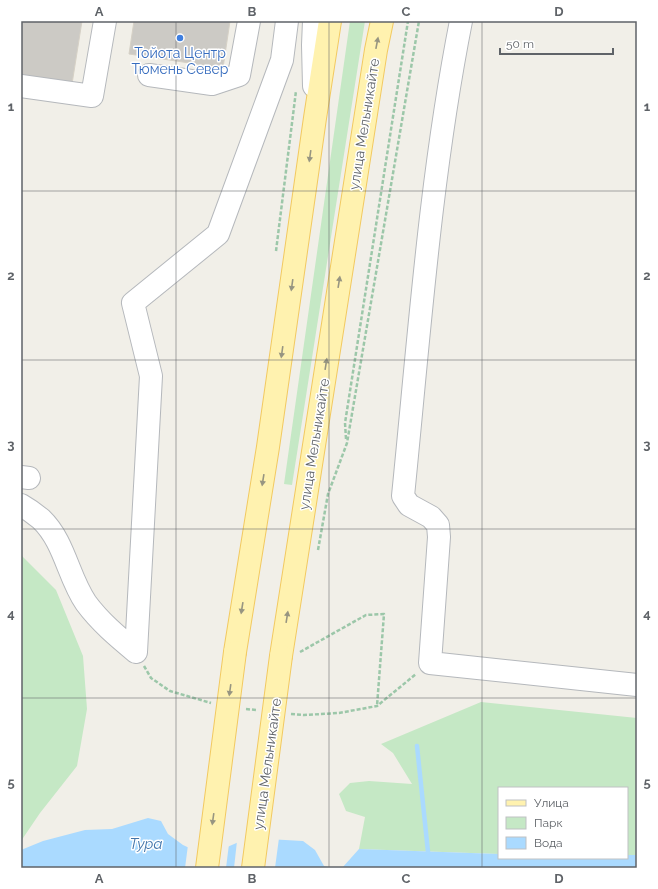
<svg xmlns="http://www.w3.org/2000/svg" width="658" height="889" viewBox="0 0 658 889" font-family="Raleway,sans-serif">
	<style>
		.green { fill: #c5e8c5 }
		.water { fill: #aadaff }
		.pier { fill: #f1efe8 }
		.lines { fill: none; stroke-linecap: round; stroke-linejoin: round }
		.stream { stroke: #aadaff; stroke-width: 4.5 }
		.building { fill: #cccac5; stroke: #d6d1c6 }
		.minor-casing { stroke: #b5b8bc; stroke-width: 24 }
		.major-casing { stroke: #f2c960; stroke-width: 24 }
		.path { stroke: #9cc7a9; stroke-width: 2.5; stroke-dasharray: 4 2; stroke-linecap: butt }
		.minor { stroke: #fff; stroke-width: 22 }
		.major { stroke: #fff2af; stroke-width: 22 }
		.major-bridge-casing { stroke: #f2c960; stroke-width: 24; stroke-linecap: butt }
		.major-bridge { stroke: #fff2af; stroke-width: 22 }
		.oneway { fill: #979581 }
		.grid { fill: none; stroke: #5f6368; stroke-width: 1; stroke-opacity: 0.55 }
		.shop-dot { fill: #3f7fe0; stroke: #fff; stroke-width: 1.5 }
		.labels { text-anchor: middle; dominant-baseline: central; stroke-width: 3; stroke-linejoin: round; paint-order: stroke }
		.shop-label { font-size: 14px; fill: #366cbe; stroke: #fff }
		.street-label { font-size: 14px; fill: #5f6368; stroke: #fff }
		.water-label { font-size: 15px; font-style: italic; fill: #4174aa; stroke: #fff }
		.neatline { fill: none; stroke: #5f6368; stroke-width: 1.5 }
		.grid-label { font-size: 13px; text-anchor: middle; font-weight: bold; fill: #5f6368 }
	</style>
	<rect width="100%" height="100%" fill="#f1efe8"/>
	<path class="green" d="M350 21H365L292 485 284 484Z
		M21 555 56 590 83 656 87 709 77 766 40 813 21 841Z
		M481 702 637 718V855H627V788H499V854L359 849 365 817 346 811 339 794 350 783 369 781 412 784 393 753 381 744Z"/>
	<path class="water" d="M148 818 161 821 168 834 183 845 200 853 218 851 248 838 303 841 315 850 324 866 332 868H21V850L43 841 85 830 112 829Z
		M359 849 499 854V858H627V855H637V868H342Z"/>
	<path class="pier" d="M248 836 279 838 275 868H234L237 841Z
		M229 844 226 868H185L188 845 201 851 218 849Z"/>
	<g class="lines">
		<path class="stream" d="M417 746 428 852"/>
	</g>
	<path class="building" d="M21 21H82L72 84 21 76Z
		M134 21H230L223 68 129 54Z"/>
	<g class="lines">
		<g class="minor-casing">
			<path id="minor" d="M461 21C430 178 419 338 403 496L409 505 431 517 438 525 439 537 430 663 637 685
				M149 75 212 84 239 75 249 21
				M21 86 92 96 105 21
				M314 86 313 45 314 21
				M21 477 29 478
				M21 505C28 509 35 514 41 519 65 542 68 577 86 603 100 622 118 637 136 652
				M136 652 151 376 133 303 218 234 282 60 287 21"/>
		</g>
		<g class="major-casing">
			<path id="major" d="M235 652 268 447 315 118 330 21
				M281 656 376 50 382 21"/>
		</g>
		<path class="path" d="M276 251 296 91
			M346 439 345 423 408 21
			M318 550 328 494 347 443 419 21
			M300 652 366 615 384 614 377 706
			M144 666 151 678 170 691 211 703
			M246 709 256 710
			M291 714 304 715 339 713 377 706 416 674"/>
		<use href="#minor" class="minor"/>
		<use href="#major" class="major"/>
		<g class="major-bridge-casing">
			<path id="major-bridge" d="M207 868 235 652
				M253 868 281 656"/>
		</g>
		<use href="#major-bridge" class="major-bridge"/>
	</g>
	<defs><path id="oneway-solid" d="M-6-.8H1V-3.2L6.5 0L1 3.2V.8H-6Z"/></defs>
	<g class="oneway">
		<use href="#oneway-solid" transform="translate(377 43) rotate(-79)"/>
		<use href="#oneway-solid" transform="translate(310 156) rotate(98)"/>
		<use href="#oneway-solid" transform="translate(339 282) rotate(-81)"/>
		<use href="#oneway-solid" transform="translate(292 285) rotate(98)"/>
		<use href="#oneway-solid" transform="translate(282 352) rotate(98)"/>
		<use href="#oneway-solid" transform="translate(326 364) rotate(-81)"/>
		<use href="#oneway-solid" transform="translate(263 480) rotate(99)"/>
		<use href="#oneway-solid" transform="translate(242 608) rotate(99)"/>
		<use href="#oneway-solid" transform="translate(287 617) rotate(-81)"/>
		<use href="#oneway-solid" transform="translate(230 690) rotate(98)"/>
		<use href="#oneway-solid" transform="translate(213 819) rotate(98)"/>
	</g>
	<path class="grid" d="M176 21V868M329 21V868M482 21V868M21 191H637M21 360H637M21 529H637M21 698H637"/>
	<circle class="shop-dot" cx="180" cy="38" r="4"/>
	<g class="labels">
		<g class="shop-label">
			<text x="180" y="53">Тойота Центр<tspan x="180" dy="16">Тюмень Север</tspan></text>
		</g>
		<g class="street-label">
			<text transform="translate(364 124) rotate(-81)">улица Мельникайте</text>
			<text transform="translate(314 444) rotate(-81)">улица Мельникайте</text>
			<text transform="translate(267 764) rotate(-82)">улица Мельникайте</text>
		</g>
		<g class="water-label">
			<text x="146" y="844">Тура</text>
		</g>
	</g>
	<rect width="658" height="889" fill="none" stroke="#ffffff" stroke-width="44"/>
	<rect x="498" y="787" width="130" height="72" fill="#ffffff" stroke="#bfc1c3"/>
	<rect x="506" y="800" width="20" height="6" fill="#fff2af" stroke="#bfc1c3"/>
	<text x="534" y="807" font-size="12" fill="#5f6368">Улица</text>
	<rect x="506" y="817" width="20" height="12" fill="#c5e8c5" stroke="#bfc1c3"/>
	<text x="534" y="827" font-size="12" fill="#5f6368">Парк</text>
	<rect x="506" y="837" width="20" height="12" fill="#aadaff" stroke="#bfc1c3"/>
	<text x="534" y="847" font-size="12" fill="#5f6368">Вода</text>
	<path d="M500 48v6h113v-6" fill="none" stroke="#5f6368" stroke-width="2"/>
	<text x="506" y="48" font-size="12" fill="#5f6368" stroke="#ffffff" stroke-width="3" paint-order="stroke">50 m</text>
	<rect x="22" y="22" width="614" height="845" class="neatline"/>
	<g class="grid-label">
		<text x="99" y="16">A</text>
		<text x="252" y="16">B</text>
		<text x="406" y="16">C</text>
		<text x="559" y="16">D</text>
		<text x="11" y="111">1</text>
		<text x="647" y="111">1</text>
		<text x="11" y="280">2</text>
		<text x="647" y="280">2</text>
		<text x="11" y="449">3</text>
		<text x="647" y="449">3</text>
		<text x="11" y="618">4</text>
		<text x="647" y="618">4</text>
		<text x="11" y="787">5</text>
		<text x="647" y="787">5</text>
		<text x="99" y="883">A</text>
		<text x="252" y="883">B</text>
		<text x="406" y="883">C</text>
		<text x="559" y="883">D</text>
	</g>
</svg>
